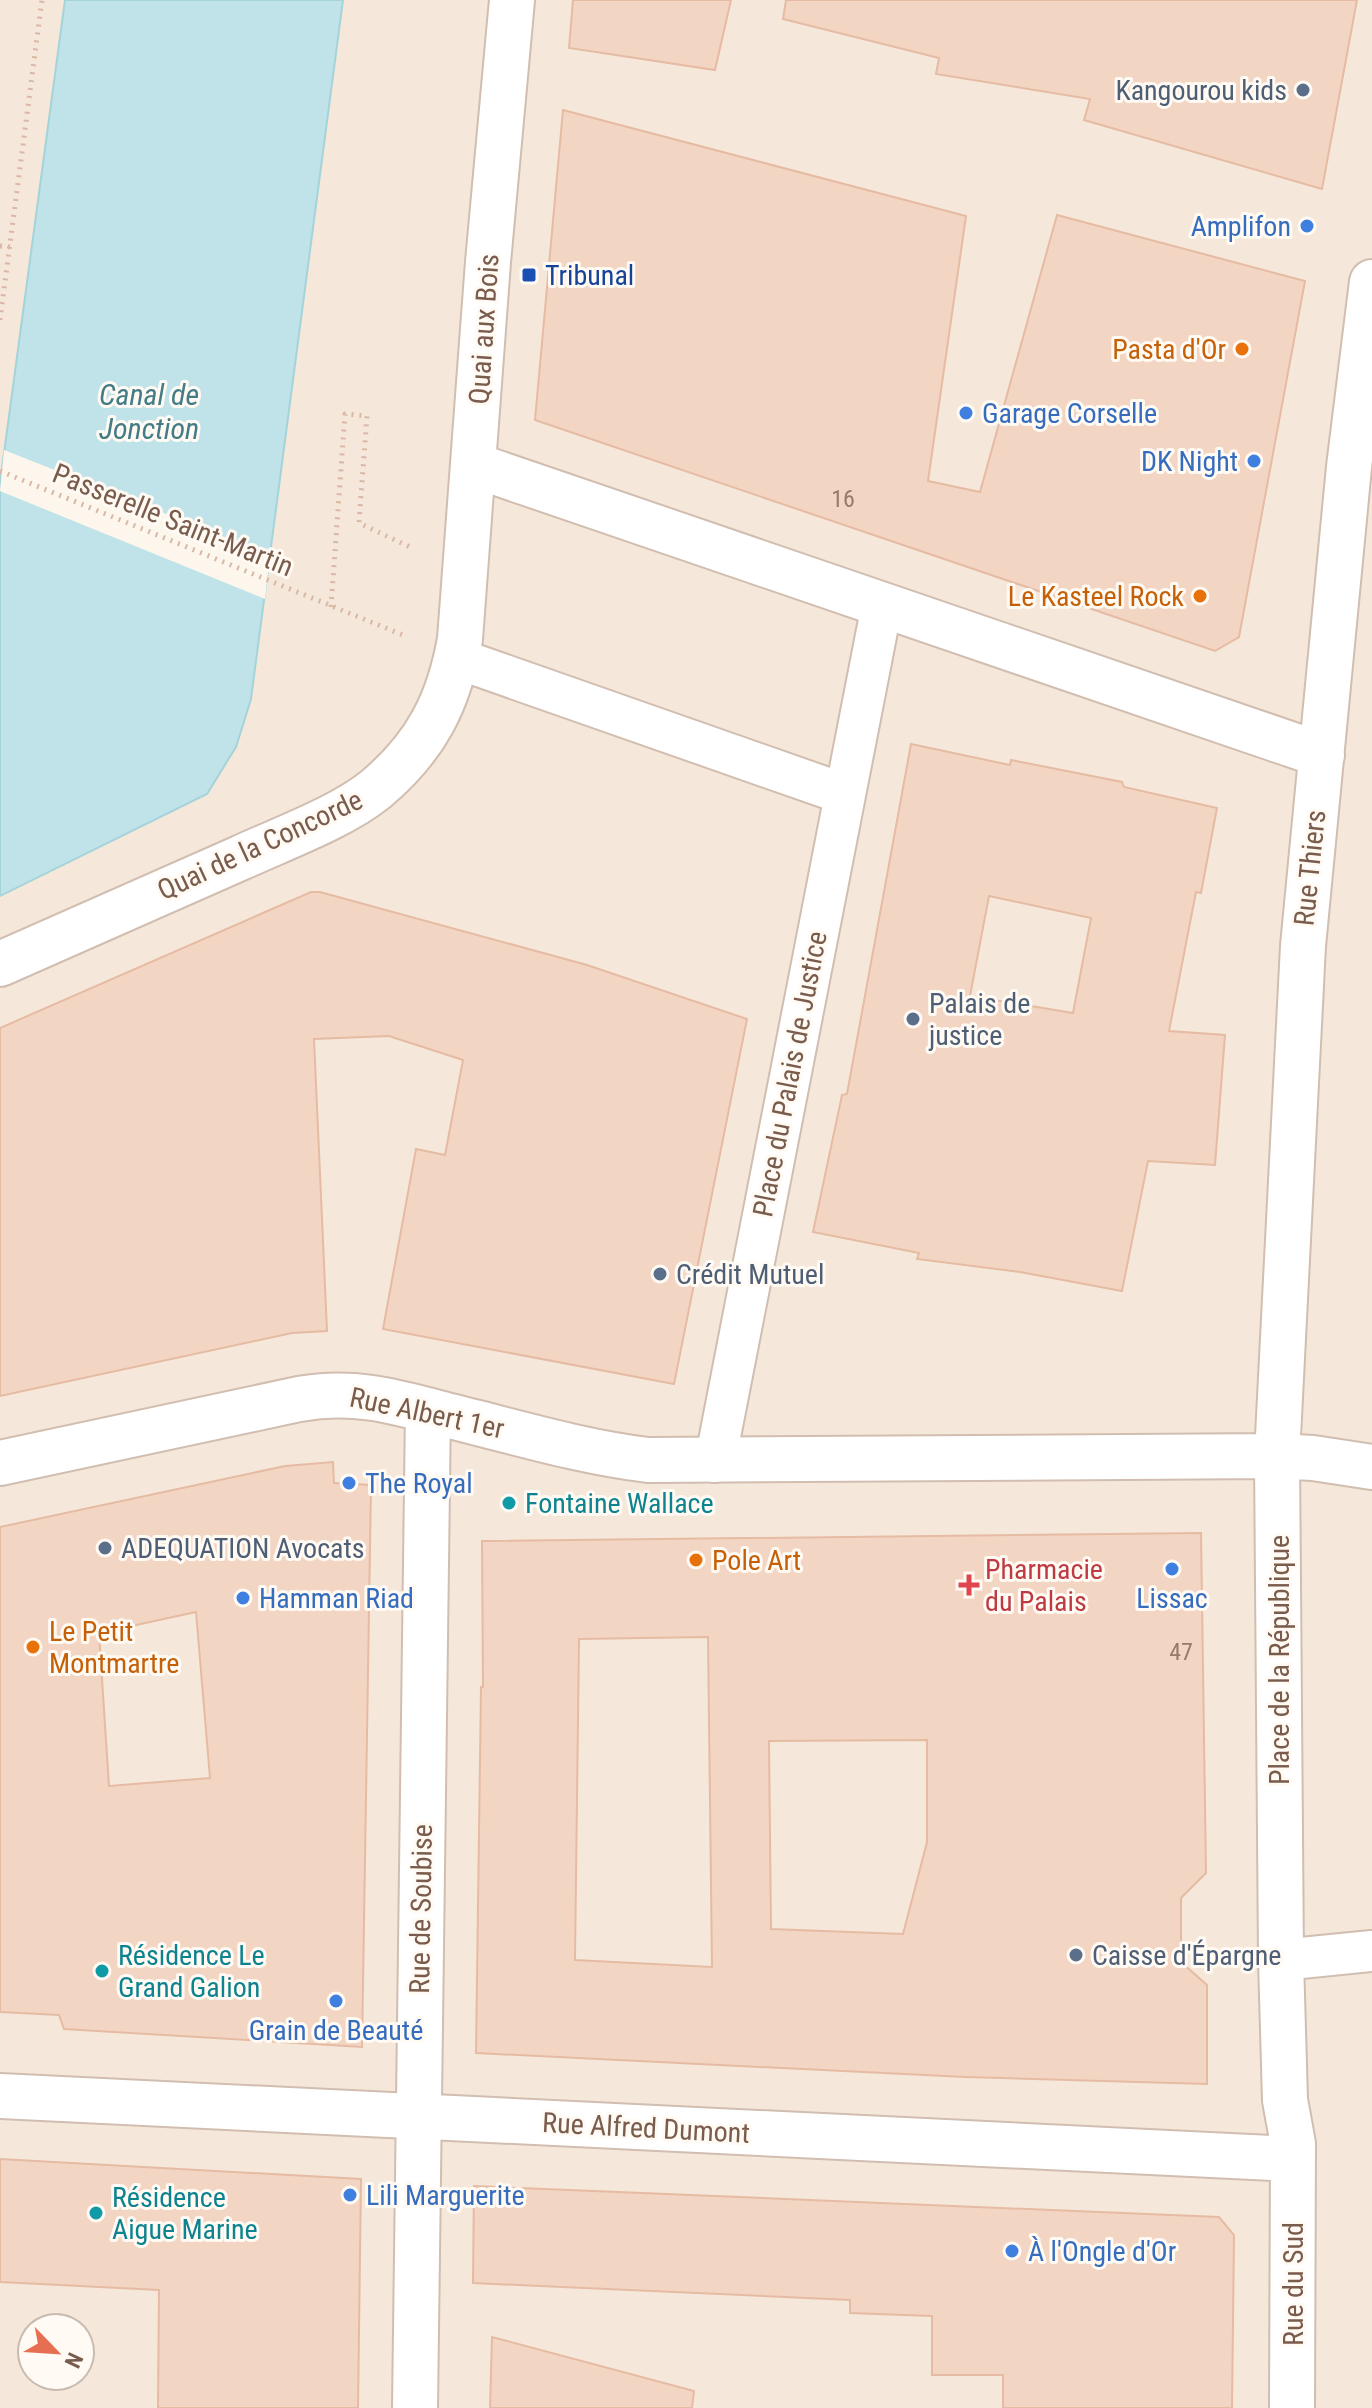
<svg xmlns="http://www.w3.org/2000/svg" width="1372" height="2408" viewBox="0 0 1372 2408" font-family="'Roboto Condensed',sans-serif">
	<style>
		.residential { fill: #f5e8da; fill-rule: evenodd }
		.water { fill: #bfe3e8; stroke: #a5d3da; stroke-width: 2 }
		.pier { fill: #fdf6ec }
		.building { fill: #f3d5c3; stroke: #e6bba3; stroke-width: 2; fill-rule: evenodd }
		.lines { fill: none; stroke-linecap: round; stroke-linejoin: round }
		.pedestrian-casing { stroke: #d1beb0; stroke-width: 44 }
		.minor-casing { stroke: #d1beb0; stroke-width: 48 }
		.path { stroke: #d9b8a5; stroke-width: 5; stroke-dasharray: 2 6; stroke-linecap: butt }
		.pedestrian { stroke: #fff; stroke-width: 40 }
		.minor { stroke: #fff; stroke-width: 44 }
		.service-dot { fill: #5c6f8a; stroke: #fffaf3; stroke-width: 3 }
		.shop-dot { fill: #3f7fe0; stroke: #fffaf3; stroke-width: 3 }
		.transit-dot { fill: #1a4fb4; stroke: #fffaf3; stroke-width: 3 }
		.food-dot { fill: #e8710a; stroke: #fffaf3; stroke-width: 3 }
		.culture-dot { fill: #0f9aa8; stroke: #fffaf3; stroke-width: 3 }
		.health-dot { fill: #e0444e; stroke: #fffaf3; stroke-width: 3 }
		.labels { text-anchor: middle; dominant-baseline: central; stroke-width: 6; stroke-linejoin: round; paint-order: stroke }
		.number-label { font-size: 24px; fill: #987a6a }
		.service-label { font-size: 28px; fill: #4e5e75; stroke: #fffaf3; text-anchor: start }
		.shop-label { font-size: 28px; fill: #366cbe; stroke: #fffaf3; text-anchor: start }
		.transit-label { font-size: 28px; fill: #164399; stroke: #fffaf3; text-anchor: start }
		.street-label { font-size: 28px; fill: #7a5c4d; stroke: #fffaf3 }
		.food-label { font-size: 28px; fill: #c56008; stroke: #fffaf3; text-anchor: end }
		.culture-label { font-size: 28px; fill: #0d838f; stroke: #fffaf3; text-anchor: start }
		.health-label { font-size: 28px; fill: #be3a42; stroke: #fffaf3; text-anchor: start }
		.water-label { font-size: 30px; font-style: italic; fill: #437c86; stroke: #fffaf3 }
	</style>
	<rect width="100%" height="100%" fill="#fdf6ec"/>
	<path class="residential" d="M0 0H65L0 483Z
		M343 0H1372V2408H0V896L206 794 265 599ZM32 2328H80V2376H32Z"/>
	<path class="water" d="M65 0H343L251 699 236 747 207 794 0 896V483Z"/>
	<path class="pier" d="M4 450 270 555 265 599 0 491Z"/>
	<path class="building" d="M573 0H731L715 70 569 48Z
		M786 0H1357L1322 189 1084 120 1090 99 936 74 939 58 783 19Z
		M563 110 966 216 928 481 980 492 1057 215 1305 281 1239 637 1215 651 535 420Z
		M911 744 1010 765 1011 760 1122 782 1124 787 1217 808 1201 893 1196 892 1169 1031 1225 1035 1215 1165 1148 1161 1122 1291 1020 1272 917 1259 919 1253 813 1232 842 1095 847 1094ZM989 896 1091 918 1073 1013 970 996Z
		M311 892H320L587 965 747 1019 674 1384 383 1329 416 1149 445 1155 463 1060 389 1036 314 1039 327 1331 292 1333 0 1396V1028Z
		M333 1462 334 1483 371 1485 362 2047 64 2029 59 2015 0 2012V1527L285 1466ZM196 1612 210 1778 109 1786 99 1633Z
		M1201 1533 1206 1873 1181 1898V1962L1207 1985V2084L965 2077 476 2053 481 1687H483L482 1541ZM708 1637 712 1967 575 1960 579 1639ZM927 1740V1842L903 1934 771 1929 769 1741Z
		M0 2159 361 2179 358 2408H158L159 2290 0 2282Z
		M474 2186 1219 2217 1234 2235 1232 2408H1003V2375H932V2316L850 2313V2300L473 2283Z
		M492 2337 694 2391 692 2408H490Z"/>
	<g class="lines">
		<g class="pedestrian-casing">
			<path id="pedestrian" d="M456 658 844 794
				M715 1462 882 605
				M1281 1960 1372 1951"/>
		</g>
		<g class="minor-casing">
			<path id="minor" d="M474 465 1322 755
				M0 964C80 928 160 893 240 858 281 839 342 817 376 789 426 747 449 702 460 639L488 262 512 0
				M0 1463 299 1399C355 1389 397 1402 450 1416 516 1432 581 1452 648 1460L1277 1456 1313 1458 1372 1467
				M0 2096 1293 2159
				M415 2408 428 1410
				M1292 2408 1293 2144 1285 2100 1281 1960 1277 1456 1303 946 1349 467 1372 282"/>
		</g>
		<path class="path" d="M0 246 10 247
			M0 320 42 0
			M0 471 403 635
			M331 607 345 414 367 416 359 523 410 547"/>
		<use href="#pedestrian" class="pedestrian"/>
		<use href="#minor" class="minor"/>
	</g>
	<g class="service-dot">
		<circle cx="1303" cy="90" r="8"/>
		<circle cx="913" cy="1019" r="8"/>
		<circle cx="660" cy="1274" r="8"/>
		<circle cx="105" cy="1548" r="8"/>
		<circle cx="1076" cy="1955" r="8"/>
	</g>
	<g class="shop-dot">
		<circle cx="1307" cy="226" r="8"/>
		<circle cx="966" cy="413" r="8"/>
		<circle cx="1254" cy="461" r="8"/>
		<circle cx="349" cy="1483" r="8"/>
		<circle cx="1172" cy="1569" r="8"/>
		<circle cx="243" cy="1598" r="8"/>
		<circle cx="336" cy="2001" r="8"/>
		<circle cx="350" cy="2195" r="8"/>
		<circle cx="1012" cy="2251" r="8"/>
	</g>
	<rect class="transit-dot" x="521" y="267" width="16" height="16" rx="4"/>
	<g class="food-dot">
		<circle cx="1242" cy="349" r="8"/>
		<circle cx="1200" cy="596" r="8"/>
		<circle cx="696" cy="1560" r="8"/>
		<circle cx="33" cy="1647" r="8"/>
	</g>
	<g class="culture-dot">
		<circle cx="509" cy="1503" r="8"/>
		<circle cx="102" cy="1971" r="8"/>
		<circle cx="96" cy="2213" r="8"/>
	</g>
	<path class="health-dot" d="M965 1573h8v8h8v8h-8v8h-8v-8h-8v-8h8z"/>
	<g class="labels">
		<g class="number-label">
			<text x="843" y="499">16</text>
			<text x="1181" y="1652">47</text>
		</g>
		<g class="service-label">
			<text x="1287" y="90" text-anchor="end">Kangourou kids</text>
			<text x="929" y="1003">Palais de<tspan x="929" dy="32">justice</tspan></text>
			<text x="676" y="1274">Crédit Mutuel</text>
			<text x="121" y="1548">ADEQUATION Avocats</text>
			<text x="1092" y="1955">Caisse d'Épargne</text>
		</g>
		<g class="shop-label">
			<text x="1291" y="226" text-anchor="end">Amplifon</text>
			<text x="982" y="413">Garage Corselle</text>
			<text x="1238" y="461" text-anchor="end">DK Night</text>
			<text x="365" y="1483">The Royal</text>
			<text x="259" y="1598">Hamman Riad</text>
			<text x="1172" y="1598" text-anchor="middle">Lissac</text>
			<text x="336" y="2030" text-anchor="middle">Grain de Beauté</text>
			<text x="366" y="2195">Lili Marguerite</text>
			<text x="1028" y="2251">À l'Ongle d'Or</text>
		</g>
		<g class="transit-label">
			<text x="545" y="275">Tribunal</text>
		</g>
		<g class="street-label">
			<text transform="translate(484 329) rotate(-86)">Quai aux Bois</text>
			<text transform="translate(173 520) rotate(22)">Passerelle Saint-Martin</text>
			<text transform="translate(260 845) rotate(-25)">Quai de la Concorde</text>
			<text transform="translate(1310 868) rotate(-84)">Rue Thiers</text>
			<text transform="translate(790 1074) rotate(-79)">Place du Palais de Justice</text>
			<text transform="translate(427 1413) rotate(12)">Rue Albert 1er</text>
			<text transform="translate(1279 1660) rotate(-90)">Place de la République</text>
			<text transform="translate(421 1909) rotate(-89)">Rue de Soubise</text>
			<text transform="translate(646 2128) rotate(3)">Rue Alfred Dumont</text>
			<text transform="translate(1293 2284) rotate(-90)">Rue du Sud</text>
		</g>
		<g class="food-label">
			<text x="1226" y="349">Pasta d'Or</text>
			<text x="1184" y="596">Le Kasteel Rock</text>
			<text x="712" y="1560" text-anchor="start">Pole Art</text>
			<text x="49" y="1631" text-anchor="start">Le Petit<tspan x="49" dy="32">Montmartre</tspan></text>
		</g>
		<g class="culture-label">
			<text x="525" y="1503">Fontaine Wallace</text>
			<text x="118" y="1955">Résidence Le<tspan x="118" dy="32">Grand Galion</tspan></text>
			<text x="112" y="2197">Résidence<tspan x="112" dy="32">Aigue Marine</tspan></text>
		</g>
		<g class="health-label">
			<text x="985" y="1569">Pharmacie<tspan x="985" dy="32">du Palais</tspan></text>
		</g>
		<g class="water-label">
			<text x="149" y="394">Canal de<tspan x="149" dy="34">Jonction</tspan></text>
		</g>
	</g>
	<g transform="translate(56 2352) rotate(115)"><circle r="38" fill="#fffaf3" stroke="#cabbb1" stroke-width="2"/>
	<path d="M0-6L14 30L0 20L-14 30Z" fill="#e76f51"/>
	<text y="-12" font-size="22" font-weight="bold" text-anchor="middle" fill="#7a5c4d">N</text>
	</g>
</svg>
